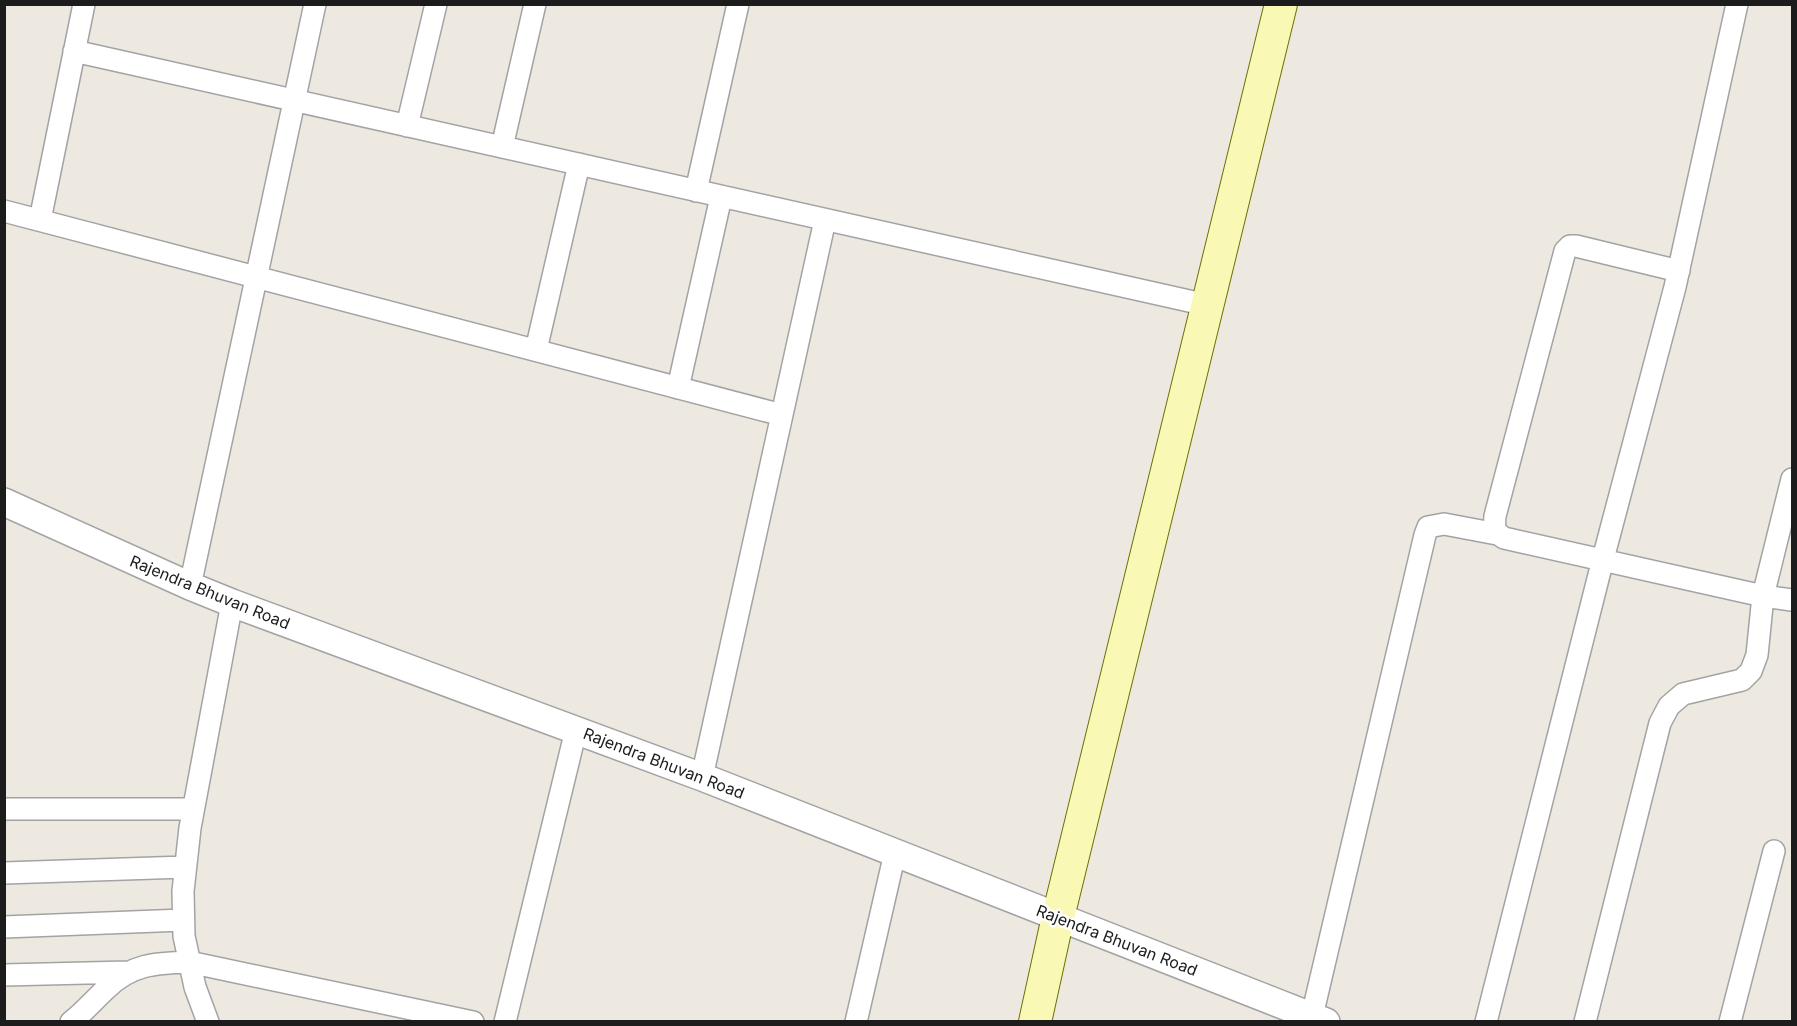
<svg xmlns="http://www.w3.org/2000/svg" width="1797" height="1026" viewBox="0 0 1797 1026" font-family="Inter,sans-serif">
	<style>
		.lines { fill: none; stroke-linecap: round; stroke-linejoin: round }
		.minor-casing { stroke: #a3a3a3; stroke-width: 24 }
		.tertiary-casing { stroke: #a3a3a3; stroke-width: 30 }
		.secondary-casing { stroke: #6c7105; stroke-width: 34 }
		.minor { stroke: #fff; stroke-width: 21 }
		.tertiary { stroke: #fff; stroke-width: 27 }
		.secondary { stroke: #f9f8b4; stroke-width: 32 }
		.labels { text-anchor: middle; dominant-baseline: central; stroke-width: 5; stroke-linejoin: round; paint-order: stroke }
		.street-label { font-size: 16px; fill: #1c1c1c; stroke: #fff }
	</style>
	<rect width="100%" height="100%" fill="#ede9e1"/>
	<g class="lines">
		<g class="minor-casing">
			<path id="minor" d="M74 51 1207 305
				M407 126 436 4
				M502 147 535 4
				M696 191 738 4
				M4 211 782 415
				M40 220 84 4
				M1679 271 1576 246H1570L1565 251 1495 516C1494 527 1494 532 1504 538L1763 596 1792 600
				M536 350 579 164
				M678 388 721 197
				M190 586 315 4
				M702 777 825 220
				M4 809H193
				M4 873 185 867
				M4 927 183 920
				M4 975 128 972
				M1312 1016 1425 535 1428 527 1444 524 1497 534
				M71 1022C84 1012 94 1000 106 989 131 964 156 963 189 962L473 1022
				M208 1022 195 987 184 936 183 891 190 828 232 603
				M505 1022 576 730
				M856 1022 895 853
				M1486 1022 1603 559 1675 287 1737 4
				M1585 1022 1660 723 1669 706 1683 694 1742 680 1751 671 1757 655 1763 596 1792 479
				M1730 1022 1774 851"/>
		</g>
		<g class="tertiary-casing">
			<path id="tertiary" d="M4 502 190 586 232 603 702 777 1326 1022"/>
		</g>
		<g class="secondary-casing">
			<path id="secondary" d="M1035 1022 1058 917 1281 4"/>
		</g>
		<use href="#minor" class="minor"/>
		<use href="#tertiary" class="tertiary"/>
		<use href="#secondary" class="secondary"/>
	</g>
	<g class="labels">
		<g class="street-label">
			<text transform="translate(210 592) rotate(22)">Rajendra Bhuvan Road</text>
			<text transform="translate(664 763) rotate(21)">Rajendra Bhuvan Road</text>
			<text transform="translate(1117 940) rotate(21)">Rajendra Bhuvan Road</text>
		</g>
	</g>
	<rect width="1797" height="1026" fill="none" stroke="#1c1c1c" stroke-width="12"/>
</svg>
